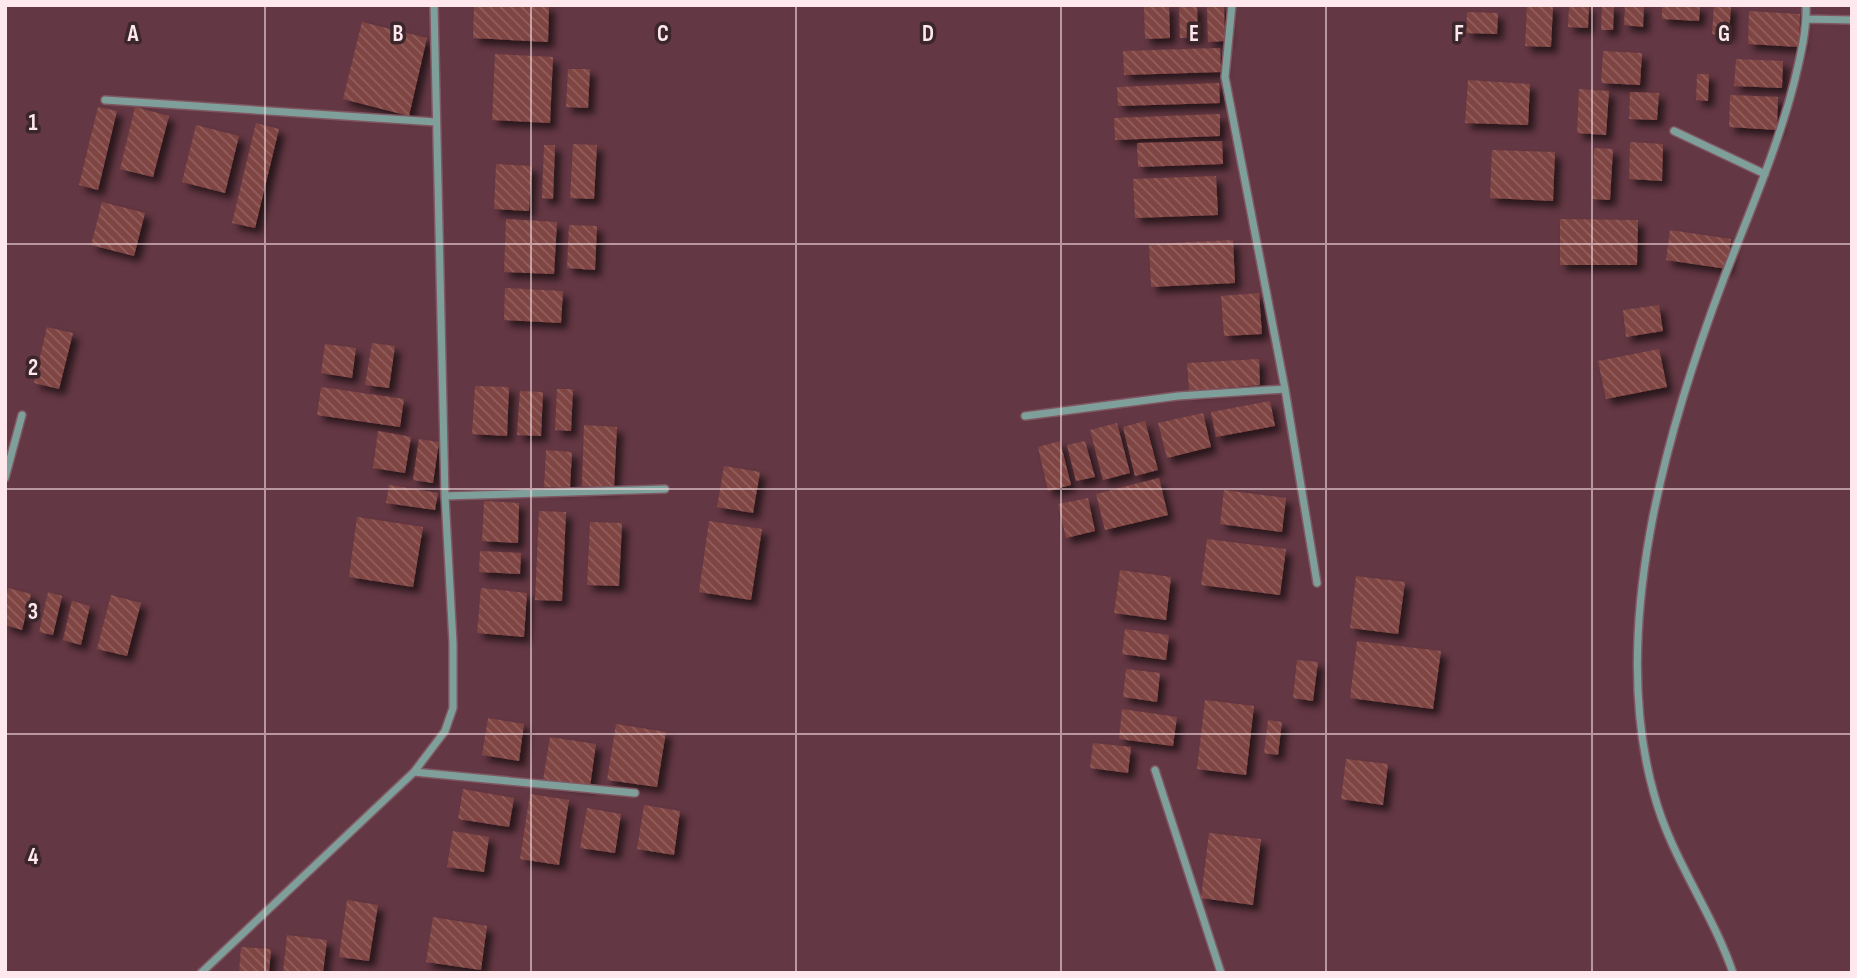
<svg xmlns="http://www.w3.org/2000/svg" width="1857" height="978" viewBox="0 0 1857 978" font-family="'Sofia Sans Condensed',sans-serif">
	<style>
		.building { fill: url(#building-back-hatch); filter: url(#shadow) }
		.lines { fill: none; stroke-linecap: round; stroke-linejoin: round }
		.minor-casing { stroke: #7f5762; stroke-width: 10 }
		.minor { stroke: #7f9f9a; stroke-width: 7 }
		.grid { fill: none; stroke: #ffe8ed; stroke-width: 2; stroke-opacity: 0.55 }
		.grid-label { font-size: 23px; text-anchor: middle; font-weight: bold; fill: #ffe8ed; stroke: #3a262b; stroke-width: 7; stroke-linejoin: round; paint-order: stroke }
	</style>
	<defs>
		<pattern id="building-back-hatch" width="6" height="6" patternUnits="userSpaceOnUse" patternTransform="scale(1.75)"><rect width="6" height="6" fill="#7f4442"/><path d="M-1 5l2 2M0 0l6 6M5-1l2 2" fill="none" stroke="#925f5e"/></pattern>
		<filter id="shadow"><feDropShadow dx="6" dy="6" stdDeviation="3.5" flood-color="#0009"/></filter>
	</defs>
	<rect width="100%" height="100%" fill="#633743"/>
	<path class="building" d="M474 5H549L548 42 473 38Z
		M1144 5H1169L1170 38 1145 39Z
		M1179 5H1197L1198 38H1180Z
		M1207 5H1224L1225 41 1208 42Z
		M1527 5H1553L1551 47 1525 46Z
		M1569 5H1589L1588 28 1568 27Z
		M1602 5H1614L1613 30H1601Z
		M1625 5H1644L1643 27 1624 25Z
		M1662 5H1700L1699 21 1662 19Z
		M1714 5H1731L1729 36 1712 34Z
		M1749 11 1800 14 1799 47 1748 44Z
		M1467 12 1498 13 1497 34 1466 33Z
		M362 22 427 38 409 116 343 99Z
		M1220 48 1221 72 1124 75 1123 51Z
		M1603 51 1642 53 1640 85 1601 83Z
		M495 54 553 57 550 123 492 120Z
		M1736 59 1783 61 1782 88 1734 86Z
		M568 69H590L588 108 566 107Z
		M1697 74H1709L1708 101 1696 100Z
		M1468 80 1530 84 1528 125 1465 123Z
		M1219 83 1220 103 1118 106 1117 87Z
		M1579 89 1609 91 1606 135 1577 133Z
		M1630 92 1659 93 1657 120 1629 119Z
		M1730 95 1778 97 1777 130 1729 127Z
		M98 107 117 111 98 190 79 185Z
		M135 107 169 116 153 177 120 169Z
		M1220 114V136L1115 140 1114 118Z
		M256 123 279 129 255 228 232 223Z
		M196 125 239 136 225 193 182 182Z
		M1222 141 1223 164 1138 167 1137 143Z
		M1630 142 1663 144 1662 181 1629 179Z
		M573 144 597 145 594 199 570 198Z
		M544 145H555L553 199 542 198Z
		M1594 148 1613 149 1610 200 1592 199Z
		M1492 150 1555 152 1553 201 1490 198Z
		M496 164 532 166 529 211 494 209Z
		M1216 176 1218 215 1135 218 1133 179Z
		M102 202 145 213 134 256 91 245Z
		M506 219 557 222 554 274 504 272Z
		M1560 219 1638 220 1637 265H1560Z
		M569 225 597 226 595 270 567 268Z
		M1670 230 1731 239 1727 269 1666 260Z
		M1233 240 1235 283 1151 287 1149 244Z
		M505 288 563 291 561 323 504 320Z
		M1259 293 1262 334 1224 336 1221 296Z
		M1659 305 1663 331 1626 337 1623 310Z
		M47 327 73 333 59 389 34 383Z
		M372 343 395 346 389 388 365 385Z
		M325 344 356 348 352 378 321 373Z
		M1659 349 1667 387 1606 399 1598 361Z
		M1259 359 1260 385 1189 391 1187 363Z
		M475 386 509 387 507 436 472 434Z
		M321 387 404 399 400 427 317 415Z
		M557 389H573L571 431 555 430Z
		M520 391 543 392 541 436 517 435Z
		M1270 401 1275 426 1216 437 1211 412Z
		M1203 413 1211 447 1167 458 1158 423Z
		M1145 421 1158 470 1135 476 1123 427Z
		M1117 423 1130 473 1103 480 1090 430Z
		M584 425 617 427 614 488 582 486Z
		M378 431 411 437 405 473 373 468Z
		M419 439 439 442 433 483 413 480Z
		M1060 441 1071 485 1048 491 1038 447Z
		M1085 441 1095 477 1076 481 1067 445Z
		M546 450 572 452 570 488 544 487Z
		M724 466 760 472 753 513 717 507Z
		M1159 478 1168 515 1105 530 1096 494Z
		M389 485 438 493 435 510 386 503Z
		M1224 490 1286 498 1282 532 1220 524Z
		M1088 498 1095 531 1066 538 1058 504Z
		M484 501 519 503 518 543 482 541Z
		M539 511 566 512 562 601 535 600Z
		M357 517 423 527 413 587 349 577Z
		M709 521 762 529 751 600 699 592Z
		M590 522 622 523 619 586 587 585Z
		M1207 539 1286 549 1280 595 1201 585Z
		M480 551 521 553 520 574 479 572Z
		M1120 570 1171 577 1166 620 1114 613Z
		M1356 576 1405 582 1398 634 1350 628Z
		M8 588 31 594 22 630 5 625V600Z
		M481 588 527 593 524 637 477 633Z
		M48 592 62 596 53 635 39 632Z
		M111 595 141 603 127 656 97 649Z
		M72 601 90 606 81 645 63 640Z
		M1125 629 1169 635 1166 660 1122 654Z
		M1357 641 1441 651 1433 709 1350 698Z
		M1297 660 1318 662 1313 701 1293 698Z
		M1126 669 1160 673 1157 702 1123 697Z
		M1205 700 1254 706 1246 775 1197 769Z
		M1122 709 1177 717 1173 746 1119 739Z
		M488 718 524 724 519 761 482 755Z
		M1268 720 1282 722 1278 755 1264 753Z
		M616 724 666 732 657 787 607 780Z
		M550 737 596 744 590 787 543 780Z
		M1093 743 1131 747 1128 773 1090 768Z
		M1346 759 1388 764 1383 805 1341 799Z
		M463 789 514 798 509 827 458 819Z
		M530 794 569 800 559 865 520 859Z
		M644 805 680 811 674 855 637 849Z
		M587 808 621 814 615 853 580 848Z
		M453 831 489 837 484 872 447 867Z
		M1209 833 1261 839 1253 905 1201 898Z
		M347 900 378 905 369 961 339 957Z
		M433 917 487 926 481 970 426 962Z
		M287 935 327 940 323 973H283Z
		M241 947 271 949 269 973H239Z"/>
	<g class="lines">
		<g class="minor-casing">
			<path id="minor" d="M1232 5 1225 77 1285 389 1317 583
				M1807 19 1852 20
				M105 100 436 122
				M1674 131 1765 174
				M1025 416 1178 396 1285 389
				M5 478 22 415
				M445 496 665 489
				M1155 770 1221 973
				M414 772 635 793
				M201 973 414 772 445 731 453 708V643L445 496 434 5
				M1733 973C1712 911 1671 858 1654 794 1608 632 1666 431 1724 278 1749 213 1777 150 1794 83 1800 58 1807 31 1806 5"/>
		</g>
		<use href="#minor" class="minor"/>
	</g>
	<path class="grid" d="M265 5V973M531 5V973M796 5V973M1061 5V973M1326 5V973M1592 5V973M5 244H1852M5 489H1852M5 734H1852"/>
	<g class="grid-label">
		<text x="133" y="41">A</text>
		<text x="398" y="41">B</text>
		<text x="663" y="41">C</text>
		<text x="928" y="41">D</text>
		<text x="1194" y="41">E</text>
		<text x="1459" y="41">F</text>
		<text x="1724" y="41">G</text>
		<text x="33" y="130">1</text>
		<text x="33" y="375">2</text>
		<text x="33" y="619">3</text>
		<text x="33" y="864">4</text>
	</g>
	<rect width="1857" height="978" fill="none" stroke="#ffe8ed" stroke-width="14"/>
</svg>
